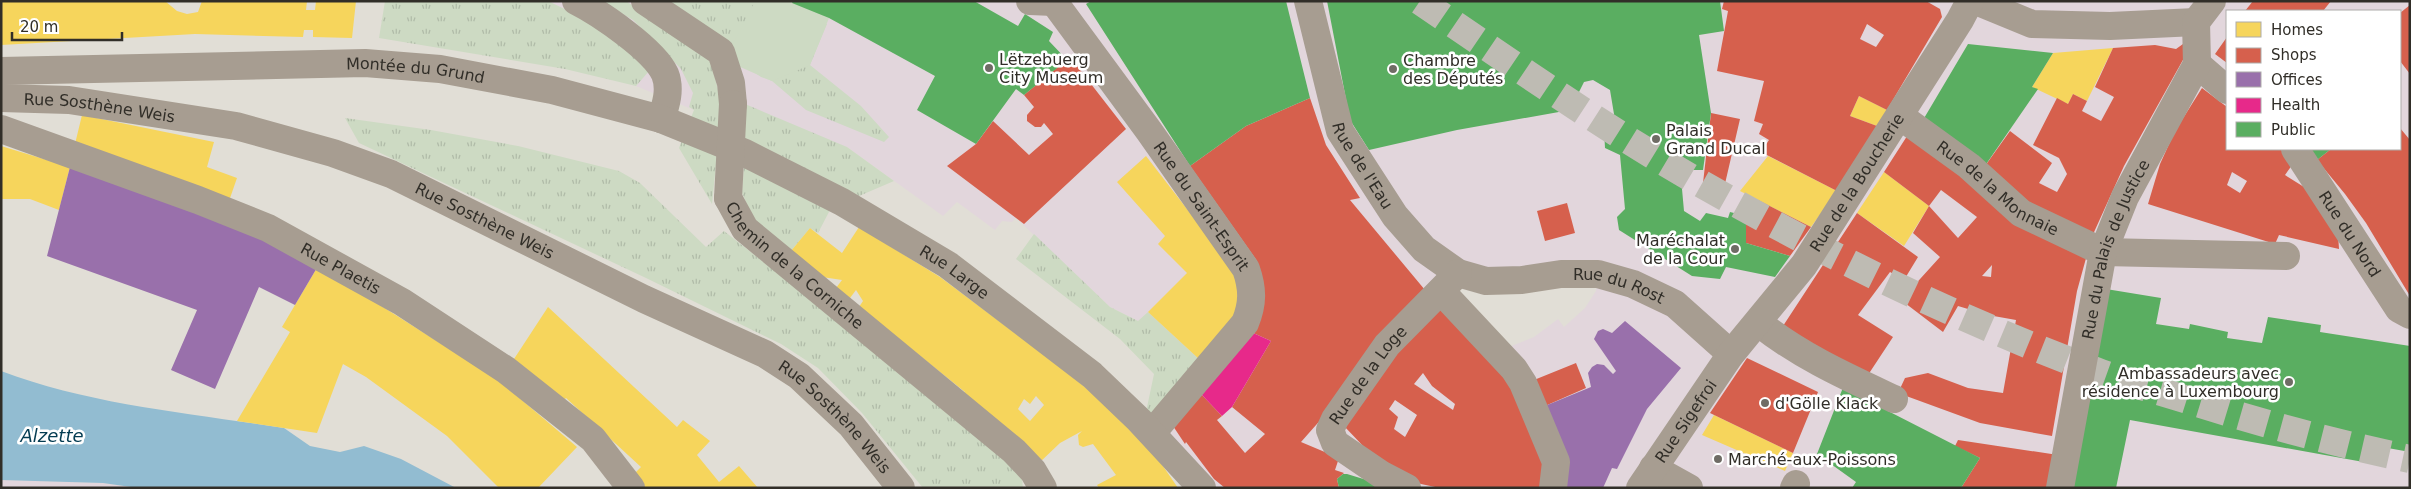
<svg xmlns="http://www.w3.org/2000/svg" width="2411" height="489" viewBox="0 0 2411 489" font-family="'DejaVu Sans',sans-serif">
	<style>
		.commercial { fill: #e2d6dc; fill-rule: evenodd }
		.grass { fill: url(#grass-tufts) }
		.garden { fill: #cddac3 }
		.water { fill: #92bcd1 }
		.homes { fill: #f6d55c; fill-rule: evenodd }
		.shops { fill: #d6604d; fill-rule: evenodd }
		.offices { fill: #9970ab }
		.health { fill: #e7298a }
		.public { fill: #5aae61 }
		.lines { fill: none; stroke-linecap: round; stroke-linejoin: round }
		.primary-tunnel { stroke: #bebbb3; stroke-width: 28; stroke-dasharray: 28 14; stroke-linecap: butt }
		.street { stroke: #a79d91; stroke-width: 28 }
		.street-bridge { stroke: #a79d91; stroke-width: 28 }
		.poi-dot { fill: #6f6c65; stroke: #fff; stroke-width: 2 }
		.labels { text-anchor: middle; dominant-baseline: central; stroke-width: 5; stroke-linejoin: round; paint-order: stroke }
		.poi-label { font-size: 16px; fill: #312e28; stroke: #fff; text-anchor: start }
		.street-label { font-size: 16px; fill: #312e28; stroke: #fff }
		.water-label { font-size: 18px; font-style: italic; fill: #043c52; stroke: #fff }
	</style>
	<defs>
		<pattern id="grass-tufts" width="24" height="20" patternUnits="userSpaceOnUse" patternTransform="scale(1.25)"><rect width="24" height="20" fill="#cddac3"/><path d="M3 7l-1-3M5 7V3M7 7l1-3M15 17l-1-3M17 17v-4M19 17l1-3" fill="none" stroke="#b0bba8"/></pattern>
	</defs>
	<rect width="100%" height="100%" fill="#e1ded6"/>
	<path class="commercial" d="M548 1H2410V488H1202L1152 433 1208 367 1148 312 1138 321 1110 307 1016 218 1012 222 1002 221 995 230 957 202 943 216 847 147 694 110 636 86 649 71 575 14ZM2227 11H2400V149H2227ZM1458 273 1598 274 1596 291 1585 308 1564 327 1558 319 1534 337 1509 347 1441 291Z
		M1 480 103 483 138 488H1Z"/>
	<path class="grass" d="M385 1H548L575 14 615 41 650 70 636 86 565 69 379 38Z
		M601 1H626L710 58 722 105 712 204 679 148 694 110 689 107 693 93 681 69 633 20Z
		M665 1H770L827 24 810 65 861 106 889 137 884 142 806 110 772 81 761 77 744 65Z
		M745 104 847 147 894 181 859 196 745 141Z
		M345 118 431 130 518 146 619 171 640 183 706 247 724 231 849 329 1021 473 1023 488H923L862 413 818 368 781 344 646 278 359 143Z
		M744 166 830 210 818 233 810 228 791 251 754 220 742 193Z
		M1034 234 1110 307 1138 321 1148 312 1200 360 1151 417 1146 412 1154 374 1120 339 1016 259Z"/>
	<path class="garden" d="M755 1H793L829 18 810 65 772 81 738 66 732 46Z"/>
	<path class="water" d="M1 371C91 405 189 413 284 428L310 446 340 452 364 446 401 459 456 488H138L103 483 1 480Z"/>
	<path class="homes" d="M1 1H165L177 11 187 14 198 12 202 1H307L306 10H315L316 1H356L352 38 313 37V30H304L303 37 195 34 1 45Z
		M2113 48 2087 101 2073 94 2068 104 2032 87 2053 53Z
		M1859 96 1887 110 1877 126 1850 116Z
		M82 115 214 142 207 167 237 178 229 201 75 144Z
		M1 146 70 167 59 210 30 199H1Z
		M1146 156 1238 275 1242 313 1200 360 1148 312 1187 273 1158 244 1165 236 1117 182Z
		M1768 156 1837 191 1811 227 1740 191Z
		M1884 172 1929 206 1904 246 1857 213Z
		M859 227 940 277 1062 368 1111 409 1154 453 1178 488H1099L1097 485 1116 475 1093 444 1083 447 1079 445 1078 435 1082 431 1060 443 1039 463 960 396 965 392 859 307 863 301 856 290 850 298 836 288 842 280 822 277 791 251 810 228 842 253ZM1036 396 1044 405 1030 421 1018 409 1024 399 1030 404Z
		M318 266 497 379 577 447 538 488H499L447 436 366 377 343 364 317 433 237 421 290 332 282 327Z
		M548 307 677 427 683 420 710 441 697 455 719 482 739 466 758 488H643L633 475 641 467 566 398 563 401 514 359Z
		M1714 415 1793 453 1785 471 1702 435Z"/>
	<path class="shops" d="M1724 1H1926L1940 9 1942 17 1887 110 1859 96 1850 116 1877 126 1837 191 1761 152 1769 140 1759 134 1763 124 1754 121 1764 81 1717 71 1728 11 1722 9ZM1867 24 1884 35 1876 47 1860 39Z
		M2253 1H2331L2323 11H2245Z
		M2410 5V74L2400 61V13Z
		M2227 37V63L2215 54Z
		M2183 44 2184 58 2124 166 2090 241 1980 173 2010 131 2052 163 2039 183 2057 192 2067 174 2059 158 2033 145 2057 98 2068 104 2073 94 2087 101 2082 111 2101 121 2114 97 2095 87 2113 48 2155 45 2176 49Z
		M1070 57 1126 129 1024 224 947 166 976 144 993 121 1029 155 1053 134 1044 123 1041 127H1035L1027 121V115L1034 107 1024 95Z
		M2202 88 2227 107V149H2280L2295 161 2285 175 2304 187 2338 234 2339 249 2279 235 2275 244 2148 204 2160 164 2175 131ZM2232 172 2247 181 2240 193 2227 185Z
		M1310 98 1326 145 1360 198 1350 200 1430 296 1301 442 1339 458 1335 470 1344 473 1337 479 1339 488H1225L1214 479 1186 442 1185 444 1171 423 1200 393 1222 416 1217 420 1245 453 1265 434 1232 407 1271 341 1251 332 1257 261 1190 166 1246 126Z
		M1711 113 1740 119 1724 188 1703 183Z
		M2400 128 2410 140V296L2366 223 2345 194 2317 160 2331 149H2400Z
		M1909 133 2088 251 2077 291 2052 436 1980 423 1898 393 1905 378 1928 373 1968 388 2003 393 2016 320 1988 315 1958 306 1943 332 1901 300 1940 257 1913 233 1929 206 1958 238 1977 217 1941 190 1929 206 1884 172ZM1992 265 1991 277 1982 276Z
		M1758 200 1811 227 1790 256 1746 243V216Z
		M1567 203 1575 233 1545 241 1537 211Z
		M1857 213 1918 257 1904 280 1890 272 1858 315 1893 337 1866 378 1783 326Z
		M1435 301 1513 385 1535 426 1547 488H1440L1421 484 1385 469 1344 426ZM1423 373 1432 386 1455 404 1453 410 1414 384ZM1395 400 1417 415 1405 437 1394 429 1398 417 1389 409Z
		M1747 358 1818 392 1793 453 1710 413Z
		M1576 363 1586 388 1545 406 1534 380Z
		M1958 440 2058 455 2050 488H1961L1980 458 1955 446Z"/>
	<path class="offices" d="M70 167 245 229 318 266 295 305 259 287 215 389 171 370 197 310 47 256Z
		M1625 321 1681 368 1647 409 1617 469 1612 468 1603 488H1560L1540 408 1591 387 1588 373 1592 367 1597 364 1604 365 1613 374 1616 371 1594 339 1598 331 1603 329 1612 333Z"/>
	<path class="health" d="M1251 332 1271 341 1232 407 1222 416 1200 393Z"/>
	<path class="public" d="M793 1H974L1018 26 1025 14 1053 32 1049 41 1067 60 1024 95 1016 89 976 144 917 110 935 76 829 18 792 3Z
		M1091 1H1286L1310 98 1246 126 1190 166 1086 4Z
		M1327 1H1720L1724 31 1699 35 1711 113 1703 170H1687L1681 178 1684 211 1700 221 1706 213 1728 218 1730 212 1746 216V243L1790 256 1775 277 1726 267 1720 279 1692 276 1619 230 1617 217 1625 209 1620 155 1605 148 1604 129 1614 114 1610 90 1593 80 1584 82 1570 110 1457 130 1369 150 1350 120Z
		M1968 44 2053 53 2032 87 2038 89 1980 173 1920 125Z
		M2307 149H2331L2317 160Z
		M2106 289 2161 298 2156 324 2189 329 2190 324 2228 332 2227 338 2262 343 2268 317 2321 325 2320 332 2410 346V452L2371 445 2369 463 2130 420 2116 488H2069Z
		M1844 385 1891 406 1888 411 1980 458 1961 488H1852L1856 482 1817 454Z
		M1343 474H1347L1393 488H1339L1337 479Z"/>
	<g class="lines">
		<path class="primary-tunnel" d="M1420 1C1514 65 1608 131 1707 187 1832 258 1962 321 2096 371 2122 381 2149 388 2175 396 2253 421 2330 442 2410 459"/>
		<g class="street">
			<path d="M576 1C600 13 654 50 665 74 671 89 666 105 661 119"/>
			<path d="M645 1 721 52 731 83 733 104"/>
			<path d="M1030 1 1054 2"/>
			<path id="s1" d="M1308 1 1340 131 1395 216 1424 249 1458 273 1486 281 1522 280 1561 274H1598L1633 284 1675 304 1731 354"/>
			<path d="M1976 1 2032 24 2110 26 2196 22"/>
			<path id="s2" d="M1054 2 1149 131 1246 269C1253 289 1253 304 1245 323L1152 433"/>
			<path d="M2196 22 2212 1"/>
			<path d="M2197 64 2227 90"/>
			<path id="s3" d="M1 71 365 63 440 69 552 90 661 119 745 153 842 202 948 265 1092 375 1139 420 1202 488"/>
			<path id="s4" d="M1 98 69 100 236 126 333 153 391 174 644 299 765 354 799 376 851 425 901 488"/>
			<path id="s5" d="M1900 116 1969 166 2021 213 2103 252 2286 256"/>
			<path id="s6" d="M1 129 198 200 268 228 402 302 506 370 593 439 631 488"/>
			<path id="s7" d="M2295 149 2399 309 2410 315"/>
			<path id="s8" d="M728 198 745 229 1014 451 1033 471 1043 488"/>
			<path d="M1441 291 1514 369 1523 383 1556 462 1553 488"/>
			<path d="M1759 323C1800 356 1847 377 1894 399"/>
			<path d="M1653 468 1689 488"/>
			<path id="s9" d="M1407 488 1382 475 1335 443 1330 430 1335 419 1387 345 1458 273"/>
			<path id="s10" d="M1640 488 1731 354 1804 265 1960 20 1970 1"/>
			<path d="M1794 488 1796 484"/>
			<path id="s11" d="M2060 488 2103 252 2125 197 2197 64 2196 22"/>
		</g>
		<path class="street-bridge" d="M728 198 733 104"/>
	</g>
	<g class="poi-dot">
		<circle cx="989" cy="68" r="5"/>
		<circle cx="1393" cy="69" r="5"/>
		<circle cx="1656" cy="139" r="5"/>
		<circle cx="1735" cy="249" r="5"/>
		<circle cx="2289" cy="382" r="5"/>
		<circle cx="1765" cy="403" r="5"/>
		<circle cx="1718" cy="459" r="5"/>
	</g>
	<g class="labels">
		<g class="poi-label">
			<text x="999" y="59">Lëtzebuerg<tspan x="999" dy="18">City Museum</tspan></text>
			<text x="1403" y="60">Chambre<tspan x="1403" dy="18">des Députés</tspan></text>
			<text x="1666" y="130">Palais<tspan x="1666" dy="18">Grand Ducal</tspan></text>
			<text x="1725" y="240" text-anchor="end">Maréchalat<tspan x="1725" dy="18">de la Cour</tspan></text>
			<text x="2279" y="373" text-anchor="end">Ambassadeurs avec<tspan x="2279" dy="18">résidence à Luxembourg</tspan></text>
			<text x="1775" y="403">d'Gölle Klack</text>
			<text x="1728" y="459">Marché-aux-Poissons</text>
		</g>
		<g class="street-label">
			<text stroke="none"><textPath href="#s3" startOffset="415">Montée du Grund</textPath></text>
			<text stroke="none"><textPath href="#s4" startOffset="99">Rue Sosthène Weis</textPath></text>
			<text stroke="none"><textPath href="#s1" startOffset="175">Rue de l'Eau</textPath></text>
			<text stroke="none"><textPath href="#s10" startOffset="375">Rue de la Boucherie</textPath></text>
			<text stroke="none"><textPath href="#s5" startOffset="122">Rue de la Monnaie</textPath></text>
			<text stroke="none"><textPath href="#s2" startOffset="252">Rue du Saint-Esprit</textPath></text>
			<text stroke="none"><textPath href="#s4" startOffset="504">Rue Sosthène Weis</textPath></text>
			<text stroke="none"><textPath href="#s7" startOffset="101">Rue du Nord</textPath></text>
			<text stroke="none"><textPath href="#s11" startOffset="246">Rue du Palais de Justice</textPath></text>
			<text stroke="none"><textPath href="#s8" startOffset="96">Chemin de la Corniche</textPath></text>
			<text stroke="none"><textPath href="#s6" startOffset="368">Rue Plaetis</textPath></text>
			<text stroke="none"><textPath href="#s3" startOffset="998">Rue Large</textPath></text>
			<text stroke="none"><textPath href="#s1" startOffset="485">Rue du Rost</textPath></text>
			<text stroke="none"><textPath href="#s9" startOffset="166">Rue de la Loge</textPath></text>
			<text stroke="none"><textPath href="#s4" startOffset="909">Rue Sosthène Weis</textPath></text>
			<text stroke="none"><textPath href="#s10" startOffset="81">Rue Sigefroi</textPath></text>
		</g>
		<g class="water-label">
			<text x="52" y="435">Alzette</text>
		</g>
	</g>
	<rect width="2411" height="489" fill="none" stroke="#312e28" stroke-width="5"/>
	<rect x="2226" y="10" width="175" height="140" fill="#ffffff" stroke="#adaba9"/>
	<rect x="2236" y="22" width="25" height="15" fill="#f6d55c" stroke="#adaba9"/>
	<text x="2271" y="35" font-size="15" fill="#312e28">Homes</text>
	<rect x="2236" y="48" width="25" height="15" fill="#d6604d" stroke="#adaba9"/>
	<text x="2271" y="60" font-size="15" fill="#312e28">Shops</text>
	<rect x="2236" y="72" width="25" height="15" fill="#9970ab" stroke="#adaba9"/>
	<text x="2271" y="85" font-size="15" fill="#312e28">Offices</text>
	<rect x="2236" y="98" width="25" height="15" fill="#e7298a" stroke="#adaba9"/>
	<text x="2271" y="110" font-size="15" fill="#312e28">Health</text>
	<rect x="2236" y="122" width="25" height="15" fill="#5aae61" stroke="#adaba9"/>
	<text x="2271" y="135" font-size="15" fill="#312e28">Public</text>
	<path d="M12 32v8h110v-8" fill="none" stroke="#312e28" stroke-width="2.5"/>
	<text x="20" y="32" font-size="15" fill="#312e28" stroke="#ffffff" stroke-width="4" paint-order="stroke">20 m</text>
</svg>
